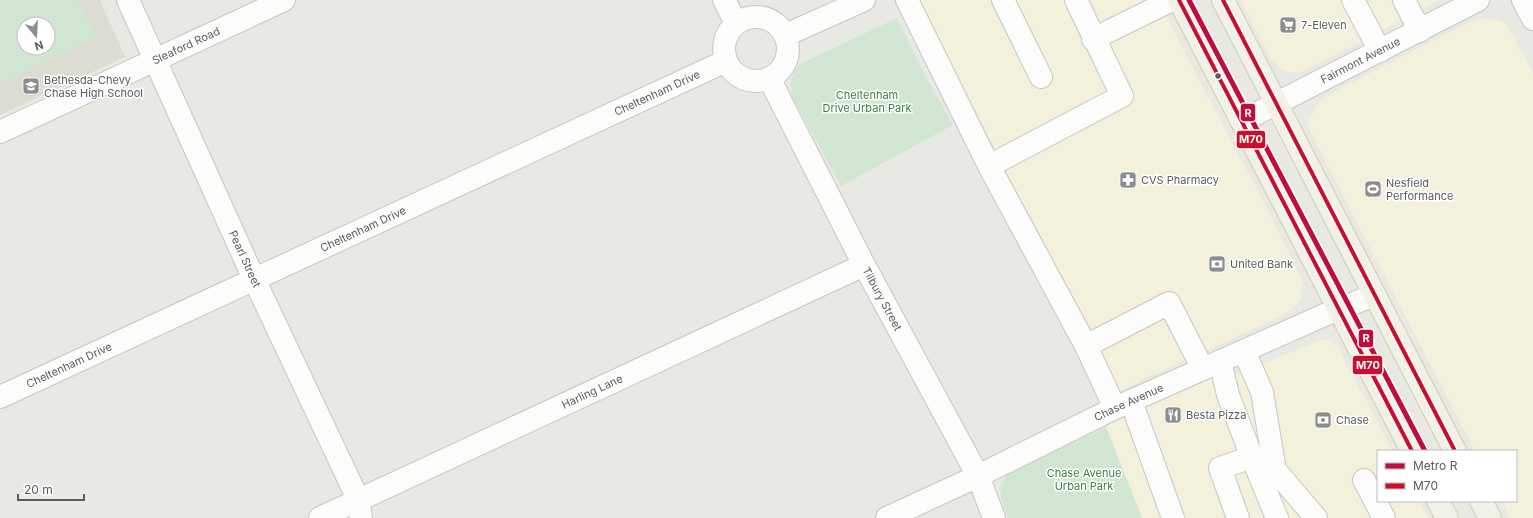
<svg xmlns="http://www.w3.org/2000/svg" width="1533" height="518" viewBox="0 0 1533 518" font-family="Inter,sans-serif">
	<style>
		.commercial { fill: #f3f1dc }
		.education { fill: #dddcd3; fill-rule: evenodd }
		.green { fill: #d1e6d2; fill-rule: evenodd }
		.lines { fill: none; stroke-linecap: round; stroke-linejoin: round }
		.minor-casing { stroke: #c6c6c4; stroke-width: 24 }
		.major-casing { stroke: #d0ccb2; stroke-width: 24 }
		.minor { stroke: #fcfcfb; stroke-width: 22 }
		.major { stroke: #f1f1e7; stroke-width: 22 }
		.bus-1-casing { stroke: #fff; stroke-width: 7 }
		.bus-1 { stroke: #c8102e; stroke-width: 4 }
		.metro-1-casing { stroke: #fff; stroke-width: 8 }
		.metro-1 { stroke: #bf0d3e; stroke-width: 5 }
		.bus-dot { fill: #5a5c61; stroke: #fff; stroke-width: 1.5 }
		.labels { text-anchor: middle; dominant-baseline: central; stroke-width: 3; stroke-linejoin: round; paint-order: stroke }
		.poi-label { font-size: 11px; fill: #5a5c61; stroke: #fff; text-anchor: start }
		.street-label { font-size: 11px; fill: #5a5c61; stroke: #fff }
		.park-label { font-size: 11px; fill: #388245; stroke: #fff }
		.line-badge { stroke: #fff; stroke-width: 1.5 }
		.badge-label { font-size: 11px; text-anchor: middle; font-weight: bold; fill: #fff }
	</style>
	<rect width="100%" height="100%" fill="#e9e9e4"/>
	<path class="commercial" d="M918 0H1158L1222 124 1270 214 1300 277 1303 284 1301 298 1294 307 1284 315 1120 390Z
		M1240 0H1441L1309 68 1299 72 1289 73 1281 69 1271 59Z
		M1485 18 1501 21 1508 26 1533 73V518H1510L1501 501H1516V451H1475L1310 131 1308 124 1309 118 1312 115 1315 106 1328 95 1467 23Z
		M1325 340H1330L1338 348 1393 451H1378V501H1419L1428 518H1142L1106 427 1147 404 1210 376 1237 374 1318 341Z"/>
	<path class="education" d="M0 0H100L125 57 0 115ZM24 24H48V48H24Z"/>
	<path class="green" d="M0 0H78L97 38 0 84ZM24 24H48V48H24Z
		M897 18 927 79 953 125 841 186 792 96C789 84 791 74 800 64Z
		M1106 427 1142 518H1008C1002 501 994 489 1008 474Z"/>
	<g class="lines">
		<g class="minor-casing">
			<g id="minor">
				<path id="s1" d="M128 0 254 279 358 499 361 518"/>
				<path d="M724 0 736 23"/>
				<path d="M907 0 989 166 1122 96 1076 0"/>
				<path d="M1003 0 1041 77"/>
				<path d="M1353 0 1380 51"/>
				<path d="M1404 0 1420 31"/>
				<path d="M1523 0 1533 19"/>
				<circle cx="756" cy="49" r="32"/>
				<path d="M786 35 864 0"/>
				<path d="M1093 39 1172 0"/>
				<path id="s2" d="M770 80 864 265 978 476 994 518"/>
				<path id="s3" d="M1242 121 1478 0"/>
				<path id="s4" d="M0 132 284 0"/>
				<path d="M989 166 1086 346"/>
				<path d="M1244 351 1262 392 1275 470 1316 518"/>
				<path d="M1220 361 1228 395 1252 457 1220 468 1238 518"/>
				<path id="s5" d="M0 397 726 61"/>
				<path d="M1131 401 1173 518"/>
				<path d="M1115 408 1086 346 1169 303 1203 369"/>
				<path d="M1252 457 1277 518"/>
				<path d="M1364 480 1384 518"/>
				<path id="s6" d="M320 518 864 265"/>
				<path id="s7" d="M887 518 978 476 1115 408 1338 309 1375 295"/>
			</g>
		</g>
		<g class="major-casing">
			<path id="major" d="M1179 0 1412 451
				M1223 0 1455 451
				M1438 501 1447 518
				M1481 501 1490 518"/>
		</g>
		<use href="#minor" class="minor"/>
		<use href="#major" class="major"/>
		<g class="bus-1-casing">
			<path id="bus-1" d="M1179 0 1412 451
				M1223 0 1455 451"/>
		</g>
		<use href="#bus-1" class="bus-1"/>
		<g class="metro-1-casing">
			<path id="metro-1" d="M1189 0 1425 451"/>
		</g>
		<use href="#metro-1" class="metro-1"/>
	</g>
	<defs>
		<g id="supermarket-square" transform="scale(0.9)"><rect x="-9" y="-9" width="18" height="18" rx="4" fill="#8c8d8f" stroke="#fff"/><path d="M-6-5.5h2.5l.6 2H6L4.5 2H-2.5L-4.4-4H-6ZM-1.5 3.2a1.3 1.3 0 1 0 .1 0ZM3 3.2a1.3 1.3 0 1 0 .1 0Z" fill="#fff"/></g>
		<g id="school-square" transform="scale(0.9)"><rect x="-9" y="-9" width="18" height="18" rx="4" fill="#8c8d8f" stroke="#fff"/><path d="M0-5L7-2L0 1L-7-2ZM-4 1L0 2.5L4 1V4Q0 6-4 4Z" fill="#fff"/></g>
		<g id="pharmacy-square" transform="scale(0.9)"><rect x="-9" y="-9" width="18" height="18" rx="4" fill="#8c8d8f" stroke="#fff"/><path d="M-2-6h4v4h4v4h-4v4h-4v-4h-4v-4h4Z" fill="#fff"/></g>
		<g id="stadium-square" transform="scale(0.9)"><rect x="-9" y="-9" width="18" height="18" rx="4" fill="#8c8d8f" stroke="#fff"/><path d="M0-5a6.5 5 0 1 0 0 10a6.5 5 0 1 0 0-10ZM-3.5-1.8h7v3.6h-7Z" fill="#fff"/></g>
		<g id="bank-square" transform="scale(0.9)"><rect x="-9" y="-9" width="18" height="18" rx="4" fill="#8c8d8f" stroke="#fff"/><path d="M-6-4H6V4H-6ZM0-2.3a2.3 2.3 0 1 0 0 4.6a2.3 2.3 0 1 0 0-4.6Z" fill="#fff"/></g>
		<g id="restaurant-square" transform="scale(0.9)"><rect x="-9" y="-9" width="18" height="18" rx="4" fill="#8c8d8f" stroke="#fff"/><path d="M-5-6h1v4h1v-4h1v4h1v-4h1v5L-1.5 .5V6h-2V.5L-5-1ZM5-6V6H3V1.5H1.5Q1.5-4 5-6Z" fill="#fff"/></g>
	</defs>
	<g fill-rule="evenodd">
		<use href="#supermarket-square" x="1288" y="25"/>
		<use href="#school-square" x="31" y="86"/>
		<use href="#pharmacy-square" x="1128" y="180"/>
		<use href="#stadium-square" x="1373" y="189"/>
		<use href="#bank-square" x="1217" y="264"/>
		<use href="#restaurant-square" x="1173" y="415"/>
		<use href="#bank-square" x="1323" y="420"/>
	</g>
	<circle class="bus-dot" cx="1218" cy="76" r="3.5"/>
	<g class="labels">
		<g class="poi-label">
			<text x="1301" y="25">7-Eleven</text>
			<text x="44" y="80">Bethesda-Chevy<tspan x="44" dy="13">Chase High School</tspan></text>
			<text x="1141" y="180">CVS Pharmacy</text>
			<text x="1386" y="183">Nesfield<tspan x="1386" dy="13">Performance</tspan></text>
			<text x="1230" y="264">United Bank</text>
			<text x="1186" y="415">Besta Pizza</text>
			<text x="1336" y="420">Chase</text>
		</g>
		<g class="street-label">
			<text stroke="none"><textPath href="#s4" startOffset="205">Sleaford Road</textPath></text>
			<text stroke="none"><textPath href="#s3" startOffset="133">Fairmont Avenue</textPath></text>
			<text stroke="none"><textPath href="#s5" startOffset="724">Cheltenham Drive</textPath></text>
			<text stroke="none"><textPath href="#s5" startOffset="400">Cheltenham Drive</textPath></text>
			<text stroke="none"><textPath href="#s1" startOffset="284">Pearl Street</textPath></text>
			<text stroke="none"><textPath href="#s2" startOffset="246">Tilbury Street</textPath></text>
			<text stroke="none"><textPath href="#s5" startOffset="76">Cheltenham Drive</textPath></text>
			<text stroke="none"><textPath href="#s6" startOffset="300">Harling Lane</textPath></text>
			<text stroke="none"><textPath href="#s7" startOffset="268">Chase Avenue</textPath></text>
		</g>
		<g class="park-label">
			<text x="867" y="95">Cheltenham<tspan x="867" dy="13">Drive Urban Park</tspan></text>
			<text x="1084" y="473">Chase Avenue<tspan x="1084" dy="13">Urban Park</tspan></text>
		</g>
	</g>
	<g class="line-badge">
		<rect x="1240" y="103" width="16" height="19" rx="4" fill="#bf0d3e"/>
		<rect x="1236" y="130" width="30" height="19" rx="4" fill="#c8102e"/>
		<rect x="1358" y="329" width="16" height="19" rx="4" fill="#bf0d3e"/>
		<rect x="1352" y="355" width="31" height="20" rx="4" fill="#c8102e"/>
	</g>
	<g class="badge-label">
		<text x="1248" y="117">R</text>
		<text x="1251" y="143">M70</text>
		<text x="1366" y="342">R</text>
		<text x="1368" y="369">M70</text>
	</g>
	<rect x="1377" y="450" width="140" height="52" fill="#ffffff" stroke="#bdbec0"/>
	<rect x="1385" y="463" width="20" height="6" fill="#bf0d3e" stroke="#bdbec0"/>
	<text x="1413" y="470" font-size="12" fill="#5a5c61">Metro R</text>
	<rect x="1385" y="483" width="20" height="6" fill="#c8102e" stroke="#bdbec0"/>
	<text x="1413" y="490" font-size="12" fill="#5a5c61">M70</text>
	<g transform="translate(36 36) rotate(162)"><circle r="19" fill="#ffffff" stroke="#bdbec0"/>
	<path d="M0-3L7 15L0 10L-7 15Z" fill="#8c8d8f"/>
	<text y="-6" font-size="11" font-weight="bold" text-anchor="middle" fill="#5a5c61">N</text>
	</g>
	<path d="M18 494v6h66v-6" fill="none" stroke="#5a5c61" stroke-width="2"/>
	<text x="24" y="494" font-size="12" fill="#5a5c61" stroke="#ffffff" stroke-width="3" paint-order="stroke">20 m</text>
</svg>
